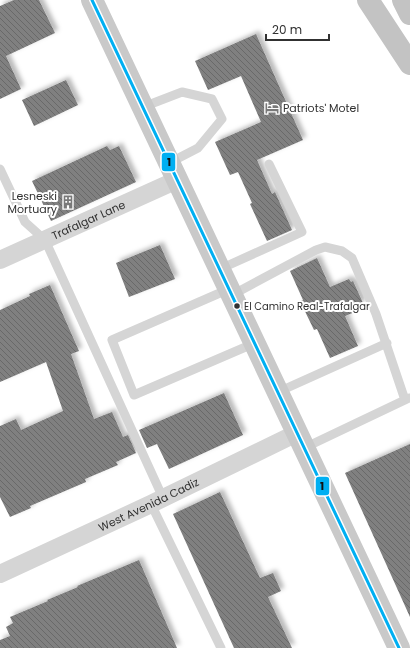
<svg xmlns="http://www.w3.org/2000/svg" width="410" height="648" viewBox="0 0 410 648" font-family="Poppins,sans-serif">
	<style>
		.building { fill: url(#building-back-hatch); filter: url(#shadow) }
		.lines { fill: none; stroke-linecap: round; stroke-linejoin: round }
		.service { stroke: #d5d5d5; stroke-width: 9 }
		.minor { stroke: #d5d5d5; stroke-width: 18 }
		.primary { stroke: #c9c9c9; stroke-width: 22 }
		.motorway { stroke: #c3c3c3; stroke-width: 22 }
		.bus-1-casing { stroke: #fff; stroke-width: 6 }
		.bus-1 { stroke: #00aff2; stroke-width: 3 }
		.bus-dot { fill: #313131; stroke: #fff; stroke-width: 1.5 }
		.labels { text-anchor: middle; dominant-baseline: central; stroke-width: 4; stroke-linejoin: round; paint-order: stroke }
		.bus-label { font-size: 10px; fill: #313131; stroke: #fff; text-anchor: start }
		.poi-label { font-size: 11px; fill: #313131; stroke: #fff; text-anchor: start }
		.street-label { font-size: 11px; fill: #313131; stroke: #fff }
		.line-badge { stroke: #fff; stroke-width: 1.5 }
		.pale-badge-label { font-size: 11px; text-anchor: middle; font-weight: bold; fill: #111 }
	</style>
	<defs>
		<pattern id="building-back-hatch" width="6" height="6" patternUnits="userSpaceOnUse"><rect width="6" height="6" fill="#808080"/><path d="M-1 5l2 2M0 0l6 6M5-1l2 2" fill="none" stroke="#696969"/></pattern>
		<filter id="shadow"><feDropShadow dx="3.5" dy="-3.5" stdDeviation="2" flood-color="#0004"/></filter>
	</defs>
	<rect width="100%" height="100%" fill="#fff"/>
	<path class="building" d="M14 0H39L55 33 6 56 21 89 0 99V6Z
		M256 34 303 140 257 160 272 194 275 192 292 230 267 241 250 204 252 203 238 172 230 175 215 142 261 122 241 76 208 90 195 61Z
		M66 80 78 105 34 126 22 100Z
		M107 146 110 150 119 146 136 182 51 221 32 181Z
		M160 245 175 279 129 297 116 263Z
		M317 258 330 287 349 279 351 282 353 281 363 303 353 308 355 312 345 316 358 346 330 358 317 329 314 330 300 301 303 300 290 271Z
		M50 285 79 351 71 354 94 419 112 412 123 437 128 435 136 453 116 462 118 465 85 479 86 482 30 506 31 508 10 517 0 497V426L16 419 21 430 63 411 46 362 0 382V310L30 296 29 294Z
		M224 393 243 435 169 469 157 444 147 448 139 430Z
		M410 444V617L345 473Z
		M220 492 260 578 273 573 281 591 268 597 292 648H234L173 514Z
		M139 560 177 648H0V640L10 636 6 627 13 623 10 617 48 601 47 600 78 587 77 586Z"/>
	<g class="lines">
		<path class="service" d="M143 107 182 92 212 99 222 119 198 148 169 163
			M0 169 25 222 45 240 163 498
			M220 269 302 232 269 164
			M229 289 112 340 134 395 255 343
			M232 295 316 250 325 247 342 251 352 258 376 314 405 400
			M278 392 387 343
			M304 448 409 398
			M151 504 221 648"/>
		<g class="minor">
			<path id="s1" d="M0 260 177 180"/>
			<path id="s2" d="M0 574 151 504 297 433"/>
		</g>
		<path class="primary" d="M92 0 399 648"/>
		<path class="motorway" d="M368 0 410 64
			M403 0 410 14"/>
		<g class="bus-1-casing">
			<path id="bus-1" d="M92 0 399 648"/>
		</g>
		<use href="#bus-1" class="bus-1"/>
	</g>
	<defs>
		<g id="hotel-bare" transform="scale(1.08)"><path d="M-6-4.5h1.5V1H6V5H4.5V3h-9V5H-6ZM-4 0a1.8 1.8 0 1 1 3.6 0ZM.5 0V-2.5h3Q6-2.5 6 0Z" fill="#797979" stroke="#fff" stroke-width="2.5" paint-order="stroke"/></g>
		<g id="building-bare" transform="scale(1.08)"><path d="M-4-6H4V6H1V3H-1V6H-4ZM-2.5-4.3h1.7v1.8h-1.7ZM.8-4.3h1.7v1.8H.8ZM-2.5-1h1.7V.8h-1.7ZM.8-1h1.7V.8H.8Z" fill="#797979" stroke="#fff" stroke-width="2.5" paint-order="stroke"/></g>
	</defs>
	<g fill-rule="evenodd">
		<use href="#hotel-bare" x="272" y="108"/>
		<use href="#building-bare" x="68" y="202"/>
	</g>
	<circle class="bus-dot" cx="237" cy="306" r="3.5"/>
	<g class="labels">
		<g class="bus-label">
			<text x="244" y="306">El Camino Real-Trafalgar</text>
		</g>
		<g class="poi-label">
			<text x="283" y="108">Patriots' Motel</text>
			<text x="57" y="196" text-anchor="end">Lesneski<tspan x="57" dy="13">Mortuary</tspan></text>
		</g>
		<g class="street-label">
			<text stroke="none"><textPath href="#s1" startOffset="97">Trafalgar Lane</textPath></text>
			<text stroke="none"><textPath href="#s2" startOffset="164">West Avenida Cadiz</textPath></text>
		</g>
	</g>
	<g class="line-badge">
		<rect x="161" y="152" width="15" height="20" rx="4" fill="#00aff2"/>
		<rect x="315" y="476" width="15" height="20" rx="4" fill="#00aff2"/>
	</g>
	<g class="pale-badge-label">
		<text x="169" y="166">1</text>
		<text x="322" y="490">1</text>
	</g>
	<path d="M266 34v6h63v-6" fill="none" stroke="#313131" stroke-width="2"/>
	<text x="272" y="34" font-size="12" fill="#313131" stroke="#ffffff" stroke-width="3" paint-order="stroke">20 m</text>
</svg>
